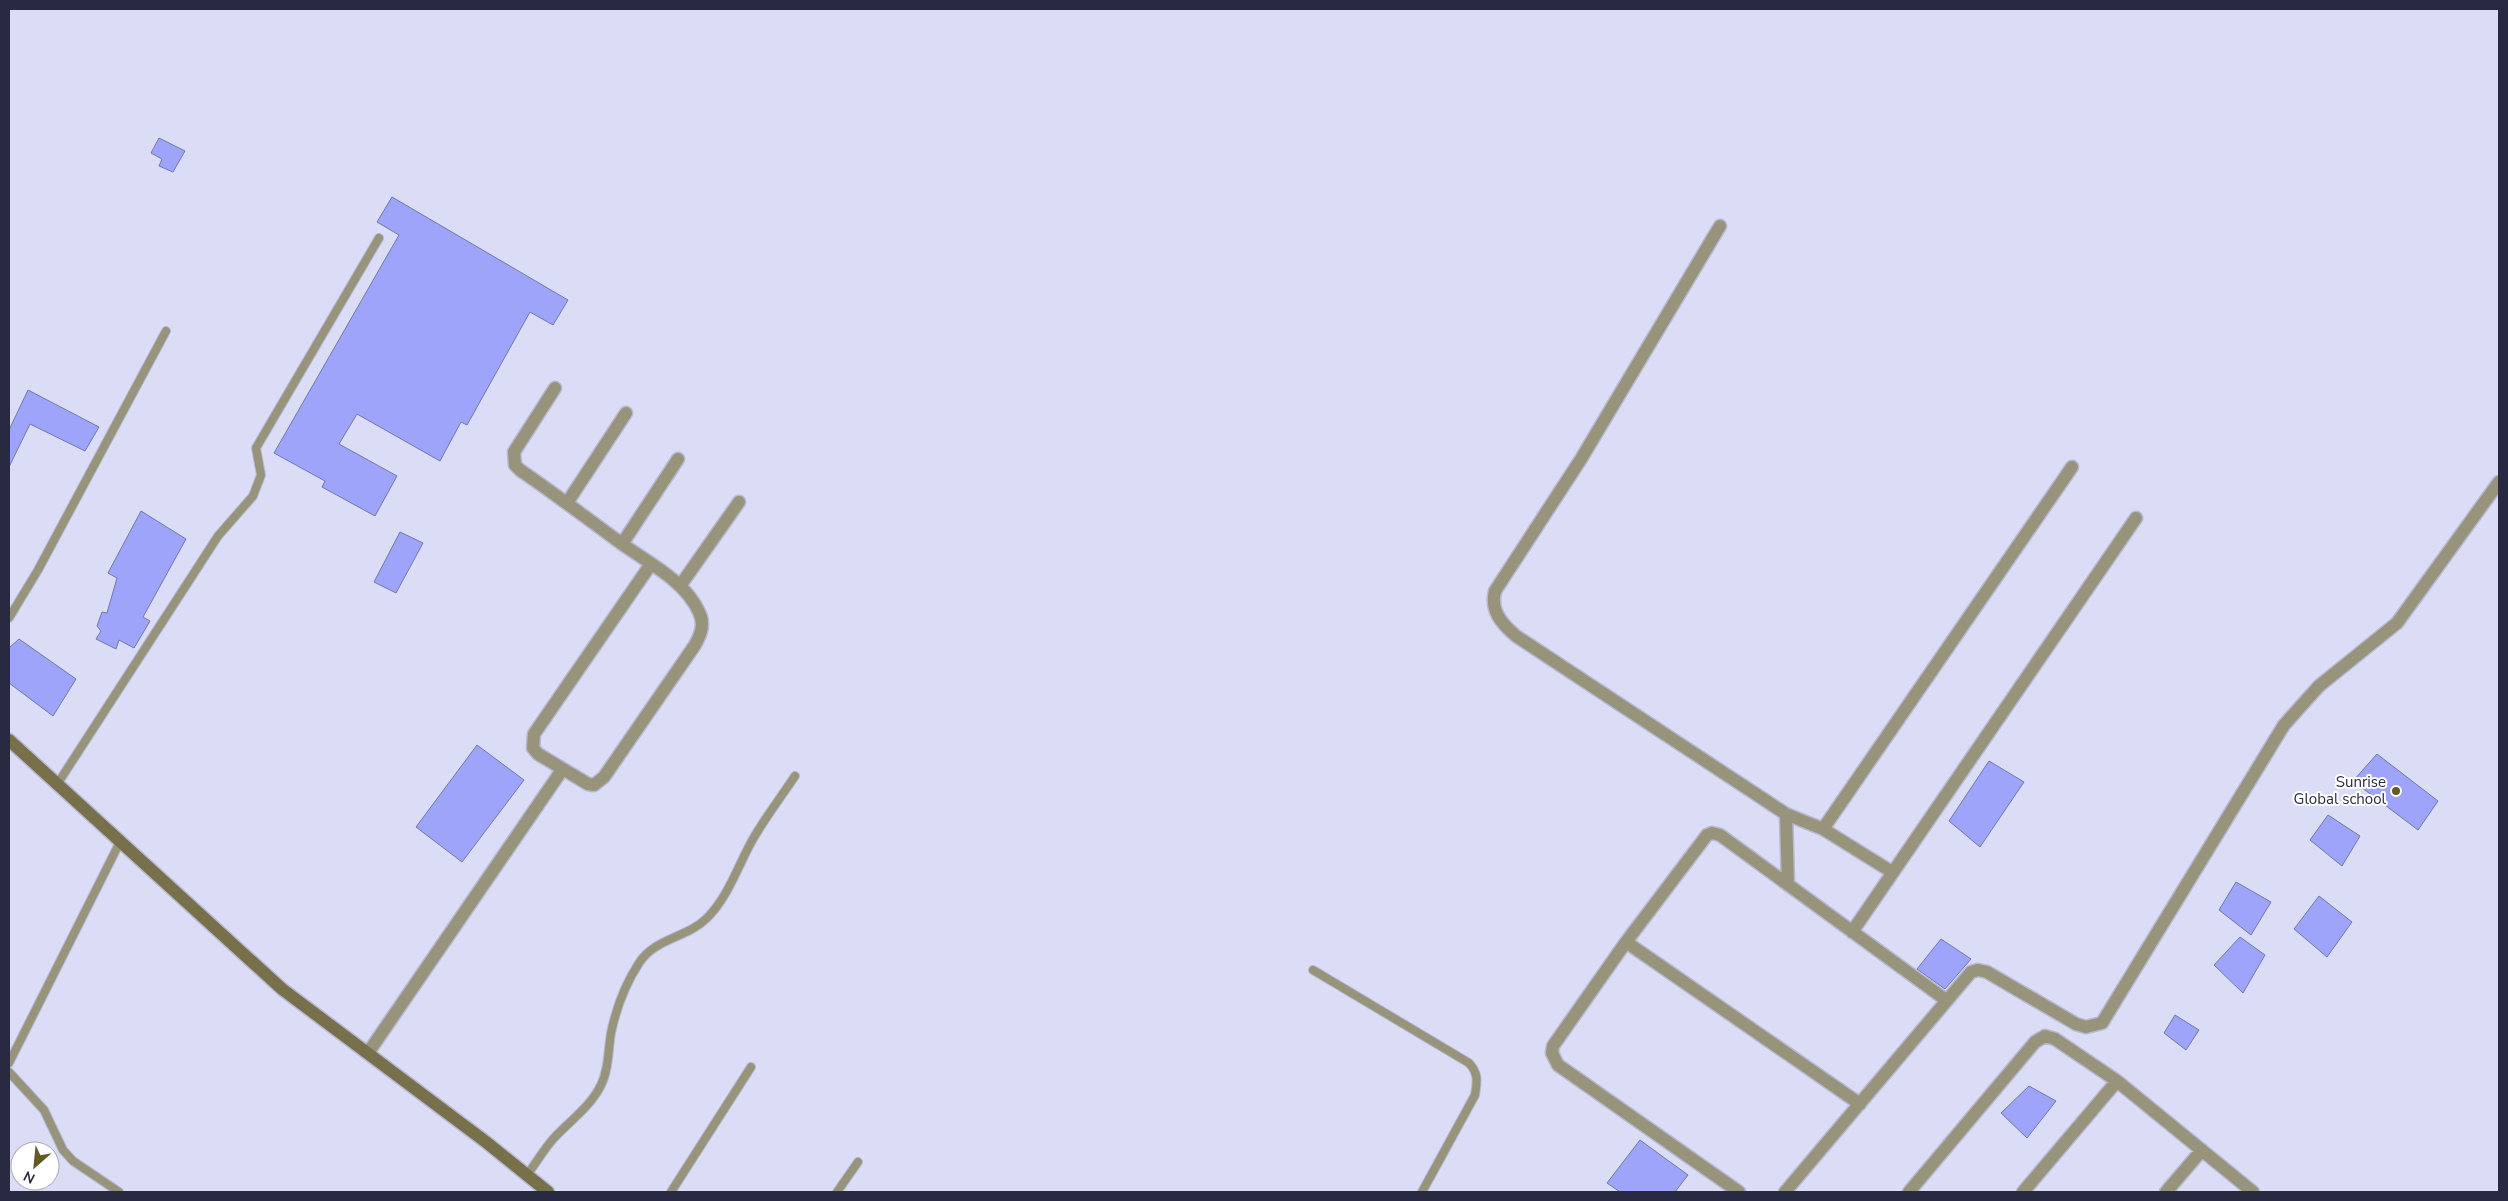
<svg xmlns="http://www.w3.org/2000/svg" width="2508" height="1201" viewBox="0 0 2508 1201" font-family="'Nunito Sans',sans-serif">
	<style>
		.building { fill: #9ea4f9; stroke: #7277ac }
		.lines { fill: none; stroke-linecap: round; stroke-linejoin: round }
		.service-casing { stroke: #b6b9d1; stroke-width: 10 }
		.minor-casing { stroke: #b6b9d1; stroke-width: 15 }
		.secondary-casing { stroke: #b6b9d1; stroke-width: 15 }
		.service { stroke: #98947b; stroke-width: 8 }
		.minor { stroke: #98947b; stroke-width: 12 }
		.secondary { stroke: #77704a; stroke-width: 12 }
		.poi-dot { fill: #635a26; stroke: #fff; stroke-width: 2 }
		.labels { text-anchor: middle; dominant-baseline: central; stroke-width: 4; stroke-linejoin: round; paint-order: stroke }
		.poi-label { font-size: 15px; fill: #282a41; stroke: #fff; text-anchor: end }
	</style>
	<rect width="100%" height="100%" fill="#daddf5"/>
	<path class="building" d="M159 138 185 151 173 172 159 166 162 159 151 153Z
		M392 197 568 300 553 325 530 312 467 425 461 422 440 461 357 414 339 444 397 476 375 516 322 487 325 481 274 453 399 235 377 222Z
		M28 390 99 427 85 451 30 424 9 467V430Z
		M141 511 186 539 143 617 150 621 134 648 119 640 116 649 96 639 101 631 97 626 102 612 107 613 117 578 108 573Z
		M400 532 423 543 396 593 374 582Z
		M19 639 76 679 53 716 9 683V648Z
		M477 745 524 780 462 862 416 827Z
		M2377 754 2438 801 2418 830 2353 781Z
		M1989 761 2024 782 1980 847 1949 821Z
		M2328 815 2360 836 2342 866 2310 840Z
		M2236 882 2271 902 2251 935 2219 910Z
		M2319 896 2352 922 2327 957 2294 929Z
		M2240 937 2265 955 2243 993 2214 965Z
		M1941 939 1971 959 1945 989 1917 969Z
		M2175 1015 2199 1030 2186 1050 2164 1033Z
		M2029 1086 2056 1101 2027 1138 2001 1113Z
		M1640 1140 1688 1175 1675 1192H1620L1607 1183Z"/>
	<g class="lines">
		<g class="service-casing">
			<path id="service" d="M9 618 38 570 166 331
				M58 783 218 536 253 496 261 475 256 448 379 238
				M1313 970 1469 1063C1479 1074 1477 1082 1475 1095L1422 1192
				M9 1063 120 842
				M9 1072 44 1110 63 1150 73 1161 119 1192
				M527 1175C536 1163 544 1149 554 1138 570 1121 591 1106 601 1085 609 1069 608 1050 611 1033 616 1009 626 983 639 963 655 938 687 938 707 918 729 896 738 865 753 839 765 818 781 797 795 776
				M671 1192 751 1067
				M837 1192 858 1162"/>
		</g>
		<g class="minor-casing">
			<path id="minor" d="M1720 226 1581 459 1495 591C1490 611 1502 624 1516 636L1786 814 1823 829 1892 872
				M555 388 514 452 515 465 520 470C555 494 588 519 622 544 649 563 685 581 699 612 705 624 701 634 695 645L604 777 594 785 588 784 538 754 533 748 534 734 651 564
				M567 503 626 413
				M622 544 678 459
				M680 586 739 502
				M1786 814 1788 885
				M1823 829 2072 467
				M1852 932 2136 518
				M1626 942 1860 1104
				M368 1053 562 770
				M1739 1192 1558 1065 1552 1053 1553 1046 1626 942 1707 835 1712 833 1720 835 1946 1000
				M1785 1192 1971 972 1978 970 1987 972 2076 1024 2086 1027 2102 1023 2284 725 2319 686 2397 623 2499 482
				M1909 1192 2035 1042 2045 1036 2055 1039 2117 1081 2253 1192
				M2023 1192 2117 1081
				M2166 1192 2202 1150"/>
		</g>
		<g class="secondary-casing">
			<path id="secondary" d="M9 740 282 989 486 1142 548 1192"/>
		</g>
		<use href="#service" class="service"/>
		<use href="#minor" class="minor"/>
		<use href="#secondary" class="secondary"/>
	</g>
	<circle class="poi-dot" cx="2396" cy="791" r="5"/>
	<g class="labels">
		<g class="poi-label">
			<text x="2386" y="782">Sunrise<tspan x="2386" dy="17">Global school</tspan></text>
		</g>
	</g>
	<rect width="2508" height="1201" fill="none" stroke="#282a41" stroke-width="20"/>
	<g transform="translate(35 1166) rotate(207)"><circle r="24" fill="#ffffff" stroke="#a9aab3"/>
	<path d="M0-4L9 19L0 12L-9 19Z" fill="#635a26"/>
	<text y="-8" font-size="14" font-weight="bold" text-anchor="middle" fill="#282a41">N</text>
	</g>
</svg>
